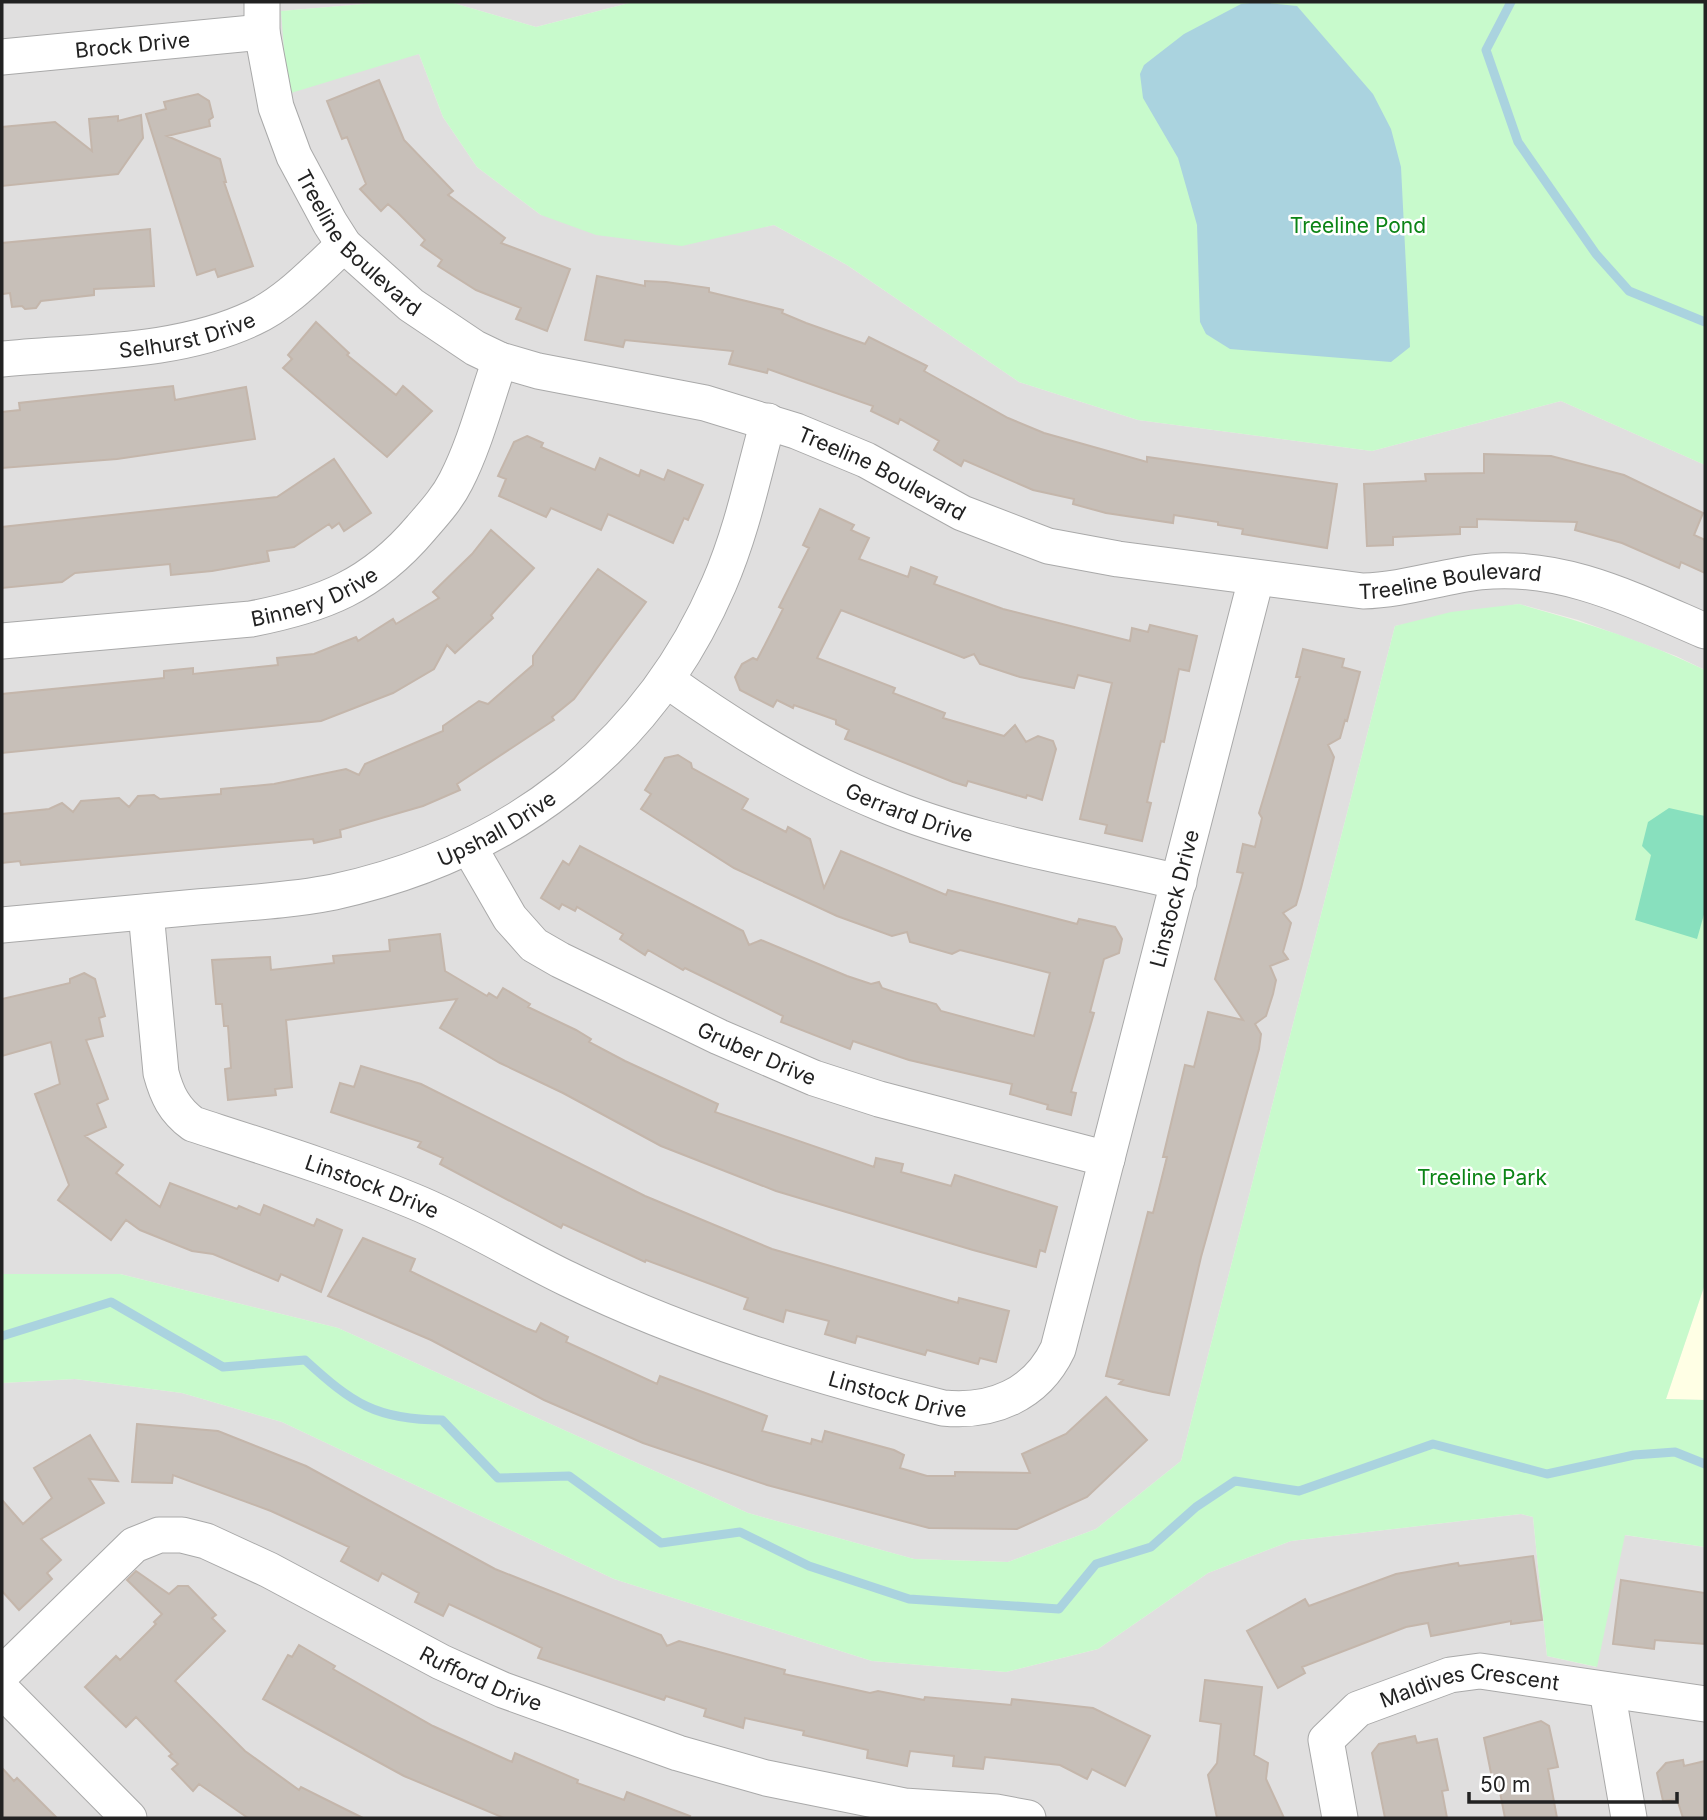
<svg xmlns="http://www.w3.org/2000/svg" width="1707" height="1820" viewBox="0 0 1707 1820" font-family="Inter,sans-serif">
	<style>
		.residential { fill: #e0dfdf }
		.education { fill: #ffffe5 }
		.park { fill: #c8facc }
		.pitch { fill: #88e0be }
		.water { fill: #aad3df }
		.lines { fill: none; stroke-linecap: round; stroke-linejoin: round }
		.stream { stroke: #aad3df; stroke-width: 9 }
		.building { fill: #c7bfb8; stroke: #c4b6ab; stroke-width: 2 }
		.minor-casing { stroke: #a9a9a9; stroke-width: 37 }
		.minor { stroke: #fff; stroke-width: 35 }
		.labels { text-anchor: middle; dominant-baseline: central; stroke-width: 5; stroke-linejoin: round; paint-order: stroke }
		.street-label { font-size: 21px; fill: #222; stroke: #fff }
		.park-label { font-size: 21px; fill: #0c8416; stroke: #fff }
	</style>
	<rect width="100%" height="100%" fill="#f2efe9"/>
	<path class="residential" d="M2 2H387L282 11 286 75 419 54 443 117 477 167 541 215 735 232 774 225 847 265 1019 382 1138 420 1372 451 1561 401 1705 465V670L1676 656 1578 620 1519 604 1395 626 1181 1461 1096 1529 1008 1562 914 1559 748 1513 338 1328 120 1274H2Z
		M450 2H633L536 27Z
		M75 1379 182 1393 282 1422 614 1579 872 1661 1006 1672 1098 1649 1208 1573 1291 1541 1521 1514 1533 1517 1547 1656 1596 1667 1624 1535 1705 1547V1818H2V1383Z"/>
	<path class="education" d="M1705 1284V1400L1666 1399Z"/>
	<path class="park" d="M387 2H450L536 27 633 2H1705V465L1561 401 1372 451 1138 420 1019 382 847 265 774 225 682 246 596 235 541 215 477 167 443 117 419 54 291 93 286 75 281 11Z
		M1519 604C1583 622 1646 641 1705 670V1284L1666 1399 1705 1400V1547L1625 1535 1597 1667 1547 1656 1533 1517 1521 1514 1291 1541 1208 1573 1098 1649 1006 1672 872 1661 614 1579 282 1422 182 1393 75 1379 2 1383V1274H120L338 1328 748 1513 914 1559 1008 1562 1096 1529 1181 1461 1395 626 1451 612Z"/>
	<path class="pitch" d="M1669 808 1705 816V911L1697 939 1635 920 1651 855 1642 846 1648 822Z"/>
	<path class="water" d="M1259 2 1297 6 1373 94 1391 129 1401 167 1410 347 1391 362 1230 349 1206 334 1200 322 1197 225 1178 158 1143 98 1140 74 1144 65 1184 34 1241 4Z"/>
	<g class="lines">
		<path class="stream" d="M1511 2 1486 50 1518 142 1596 254 1629 291 1705 322
			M2 1336 111 1302 223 1367 305 1360C352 1403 376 1420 442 1420L498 1478 569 1476 661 1543 740 1532 809 1566 909 1599 1059 1609 1096 1564 1151 1547 1196 1507 1235 1481 1299 1491 1433 1444 1547 1474 1634 1455 1675 1452 1705 1464"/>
	</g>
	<path class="building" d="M379 80 404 140 453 191 448 195 505 238 501 243 570 269 547 331 516 319 521 308 476 290 438 266 442 260 421 245 425 240 397 212 388 204 381 211 360 189 366 184 347 137 342 139 327 101Z
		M198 94 209 101 213 117 209 120 210 126 167 136 220 159 226 182H224L253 266 218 277 215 269 197 275 146 114 166 109 164 102Z
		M141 115 143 138 118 174 2 186V127L55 122 92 151 89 119 118 116V121Z
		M150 229 154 286 94 289V295L41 301 36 308 25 309 22 306 12 307 10 293 2 294V243Z
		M597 276 645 286V281L666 282 709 288V292L783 310 782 313 806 323 865 344 869 337 927 366 924 371 1008 418 1044 433 1147 462V457L1337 484 1327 548 1242 534 1243 529 1218 525V522L1174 515 1173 523 1106 513 1073 504 1074 499 1033 490 964 460 961 466 934 450 939 441 900 419 898 424 871 411 873 406 768 369 767 373 729 364 733 351 625 340 623 347 585 340Z
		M316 322 349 353 347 355 396 395 403 386 432 411 387 457 283 368 292 359 288 355Z
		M173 386 175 400 246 387 255 439 117 459 2 468V412L20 410 19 403Z
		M527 436 543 443 541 447 595 470 600 458 639 476 641 470 664 480 668 470 703 485 688 520 684 518 673 543 608 514 601 530 551 508 546 517 499 496 506 479 498 476 514 442Z
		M1484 454 1551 456 1624 475 1703 513 1694 535 1705 540V573L1681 562 1679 568 1622 543 1575 530 1577 522 1477 519V527H1460V534L1393 537V545L1367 546 1364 484 1426 481 1425 474 1484 473Z
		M334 459 371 513 344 531 339 523 332 528 329 524 294 547 267 551 269 561 212 571 171 575 170 564 75 573 62 582 2 588V527L277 497Z
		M820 509 854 525 851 530 869 538 859 559 908 577 911 567 937 577 934 584 1003 609 1130 641 1132 628 1148 632 1150 625 1197 636 1189 671 1179 669 1164 742 1161 741 1147 802 1151 803 1142 841 1105 833 1107 825 1080 819 1112 683 1078 675 1074 688 1020 677 980 664 974 654 964 658 841 610 817 658 895 688 893 693 945 713 943 718 1004 736 1015 725 1026 742 1038 736 1053 741 1056 749 1042 800 1027 795 1026 798 968 781 966 786 953 782 845 739 849 730 836 724V720L794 705 793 708 777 700 773 707 740 690 735 677 742 664 753 658 757 660 773 629 783 609 779 607 809 548 803 545Z
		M491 530 534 568 491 615 493 618 455 653 447 645 434 669 393 693 321 721 2 753V694L164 678V671L193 668V674L278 665 277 658 314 654 356 637 358 641 393 619 396 624 439 598 433 592 472 554Z
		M598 569 646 602 574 699 552 717 554 720 457 784 460 790 423 806 340 830 341 837 314 843 313 839 21 865 20 861 2 863V814L49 809 62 803 73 812 81 801 119 798 129 807 138 796 154 795 160 799 221 794V789L274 784 346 769 359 775 365 764 443 731V726L479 701 488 704 533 665V656Z
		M1303 649 1344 659 1342 667 1360 672 1347 721 1345 720 1340 738 1328 745 1334 757 1301 888 1296 905 1283 913 1291 923 1283 952 1288 959 1270 966 1276 980 1273 994 1266 1016 1255 1024 1261 1034 1259 1049 1201 1257 1169 1395 1153 1392 1119 1384 1123 1380 1106 1376 1148 1212 1153 1213 1167 1157H1163L1185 1065 1194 1067 1208 1012 1243 1020 1215 979 1243 873 1237 872 1243 844 1255 847 1262 818 1259 813 1300 677H1296Z
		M678 755 691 763 692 768 748 799 742 809 786 832 788 827 810 839 824 888 841 851 946 895 948 890 1077 924 1079 919 1115 927 1122 939 1119 953 1104 959 1090 1012 1094 1013 1071 1092 1076 1093 1071 1115 1047 1109 1048 1105 1010 1094 1012 1084 909 1060 853 1041 850 1049 781 1022 783 1016 685 968 683 970 648 950 645 955 620 939 623 934 577 907 575 911 562 904 559 909 541 898 563 861 569 865 580 846 743 931 749 945 761 940 847 976 871 984 879 982 882 988 894 992 936 1004 941 1011 1034 1036 1050 973 960 950 952 954 910 942 907 932 892 936 837 916 734 868 641 809 651 794 645 790 665 758Z
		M440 934 445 971 487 996 489 993 497 998 503 988 530 1004 528 1007 576 1030 591 1039 589 1042 625 1061 718 1104 715 1112 874 1167 876 1158 903 1164 901 1172 951 1186 955 1175 1057 1207 1045 1252 1040 1250 1036 1267 973 1250 776 1191 661 1146 563 1093 500 1063 440 1028 457 999 286 1020 292 1087 275 1089 276 1095 228 1100 225 1069 231 1068 228 1026H224L222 1004H216L212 960 270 957 271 970 334 963 333 956 390 951 389 940Z
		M84 973 95 979 105 1016 99 1018 103 1036 86 1040 108 1099 97 1104 106 1127 85 1136 123 1165 116 1173 160 1207 170 1183 237 1209 239 1206 260 1215 264 1205 314 1226 317 1219 342 1230 321 1292 281 1274 278 1281 213 1254 192 1251 140 1230 126 1220 111 1240 58 1200 69 1185 35 1094 60 1084 51 1042 2 1056V999L70 983V979Z
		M361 1066 421 1084 645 1196 772 1249 958 1303 959 1298 1009 1311 996 1362 980 1358 978 1364 927 1350 925 1355 857 1336 855 1343 825 1334 829 1321 786 1310 783 1322 744 1309 748 1298 646 1260 645 1262 563 1224 561 1228 440 1164 443 1158 418 1147 421 1142 331 1112 340 1083 354 1087Z
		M363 1238 415 1259 410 1271 526 1328 536 1332 541 1323 568 1337 566 1342 657 1384 660 1376 767 1416 762 1431 811 1444 812 1439 822 1442 825 1431 894 1450 904 1455 900 1468 927 1476H955V1472L1030 1473 1022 1454 1066 1434 1106 1397 1147 1440 1087 1497 1017 1529 929 1528 767 1485 643 1443 544 1400 431 1340 328 1296Z
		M137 1424 218 1431 306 1466 495 1569 661 1635 667 1646 679 1641 785 1670 784 1674 870 1693 878 1691 924 1700 925 1697 1011 1705 1012 1699 1093 1708 1150 1736 1125 1786 1092 1769 1087 1779 1060 1765 985 1757 983 1769 953 1766 954 1756 910 1751 907 1766 867 1758 868 1750 803 1735 804 1731 745 1718 743 1728 704 1716 706 1709 666 1696 664 1700 538 1658 542 1648 449 1604 443 1616 415 1602 419 1593 382 1573 378 1581 341 1561 349 1547 271 1511 173 1475 172 1483 132 1482Z
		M90 1435 118 1481 89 1479 104 1503 41 1539 61 1560 47 1573 52 1579 19 1610 2 1591V1500L23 1524 52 1498 34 1468Z
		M1533 1556 1542 1620 1511 1624V1621L1431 1636 1428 1623 1406 1627 1302 1667 1305 1673 1278 1688 1247 1631 1305 1599 1309 1606 1396 1574 1458 1563 1459 1566Z
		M136 1571 169 1594 178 1586H188L216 1615 212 1618 225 1631 175 1681 245 1751 299 1790 301 1787 363 1818H248L199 1784 193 1791 172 1769 178 1764 169 1756 172 1754 136 1717 126 1727 85 1687 116 1656 120 1660 156 1624 154 1622 162 1614 127 1580Z
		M1621 1580 1705 1593V1644L1655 1640 1654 1649 1613 1644Z
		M299 1645 335 1666 333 1669 433 1726 512 1762 515 1753 578 1780 577 1783 624 1800 627 1792 690 1816 689 1818H504L404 1776 263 1699 288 1655 292 1657Z
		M1205 1680 1262 1687 1254 1755 1268 1763 1266 1779 1284 1818H1217L1208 1775 1217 1763 1221 1724 1200 1721Z
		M1541 1721 1549 1726 1558 1767 1548 1769 1557 1818H1505L1497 1777 1492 1778 1484 1738Z
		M1415 1736 1417 1743 1437 1739 1448 1790 1442 1791 1447 1818H1385L1372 1753 1379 1744Z
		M1683 1760 1684 1766 1705 1761V1818H1683L1677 1799 1663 1801 1657 1773 1666 1763Z
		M2 1768 14 1781 17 1778 57 1818H2Z"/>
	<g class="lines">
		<g class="minor-casing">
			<g id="minor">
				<path id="s1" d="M262 2V32L276 107 294 156 330 223 344 245 411 305 475 348 500 360 538 371 705 403 796 431 866 460 962 513 1048 546 1118 559 1363 591C1403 590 1440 577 1480 572 1561 563 1633 600 1705 631"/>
				<path id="s2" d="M2 57 262 32"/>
				<path id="s3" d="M2 359C84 351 177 354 253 318 288 302 316 270 344 245"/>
				<path id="s4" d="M2 641 251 619C323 605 372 586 421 528 434 513 447 499 456 481 475 444 486 400 500 360"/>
				<path id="s5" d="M668 681C734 728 804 772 880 803 975 843 1079 858 1179 882"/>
				<path id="s6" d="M469 847 510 918 534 945 560 960 719 1037 814 1078 879 1099 1107 1159"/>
				<path id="s7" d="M146 912 161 1073C167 1095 174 1110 193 1124 267 1148 341 1171 413 1201 467 1223 516 1254 568 1279 687 1337 815 1376 943 1408 992 1413 1036 1395 1058 1349L1256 579"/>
				<path id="s8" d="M2 925C67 919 132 913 197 907 242 903 289 901 334 892 509 854 648 749 719 584 742 531 753 476 768 421"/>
				<path id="s9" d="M2 1674 134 1545 159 1535H182L206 1541 269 1570 441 1662 503 1690 678 1753 766 1778 904 1806 996 1812 1028 1818"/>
				<path d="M2 1690 129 1818"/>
				<path d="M1607 1690 1629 1818"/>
				<path id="s10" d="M1340 1818 1326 1740 1358 1709 1450 1675 1480 1671 1705 1704"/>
			</g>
		</g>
		<use href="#minor" class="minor"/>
	</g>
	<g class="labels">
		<g class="street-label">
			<text stroke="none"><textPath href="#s2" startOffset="131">Brock Drive</textPath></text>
			<text stroke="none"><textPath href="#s1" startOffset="268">Treeline Boulevard</textPath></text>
			<text stroke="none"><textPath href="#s3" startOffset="187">Selhurst Drive</textPath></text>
			<text stroke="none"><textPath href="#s1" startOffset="856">Treeline Boulevard</textPath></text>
			<text stroke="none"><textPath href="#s1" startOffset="1444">Treeline Boulevard</textPath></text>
			<text stroke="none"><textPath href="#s4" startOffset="317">Binnery Drive</textPath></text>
			<text stroke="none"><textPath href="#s5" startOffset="276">Gerrard Drive</textPath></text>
			<text stroke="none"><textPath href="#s8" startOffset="509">Upshall Drive</textPath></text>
			<text stroke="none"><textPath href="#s7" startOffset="1631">Linstock Drive</textPath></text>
			<text stroke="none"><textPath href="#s6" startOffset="366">Gruber Drive</textPath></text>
			<text stroke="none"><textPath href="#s7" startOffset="413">Linstock Drive</textPath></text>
			<text stroke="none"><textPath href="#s7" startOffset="980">Linstock Drive</textPath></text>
			<text stroke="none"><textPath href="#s9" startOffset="567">Rufford Drive</textPath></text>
			<text stroke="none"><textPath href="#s10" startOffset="240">Maldives Crescent</textPath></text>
		</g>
		<g class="park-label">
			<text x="1358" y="225">Treeline Pond</text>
			<text x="1482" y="1177">Treeline Park</text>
		</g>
	</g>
	<rect width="1707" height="1820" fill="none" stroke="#222222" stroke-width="7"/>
	<path d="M1469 1792v10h208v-10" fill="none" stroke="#222222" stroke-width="3.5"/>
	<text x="1480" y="1792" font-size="21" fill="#222222" stroke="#ffffff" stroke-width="5" paint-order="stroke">50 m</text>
</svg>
